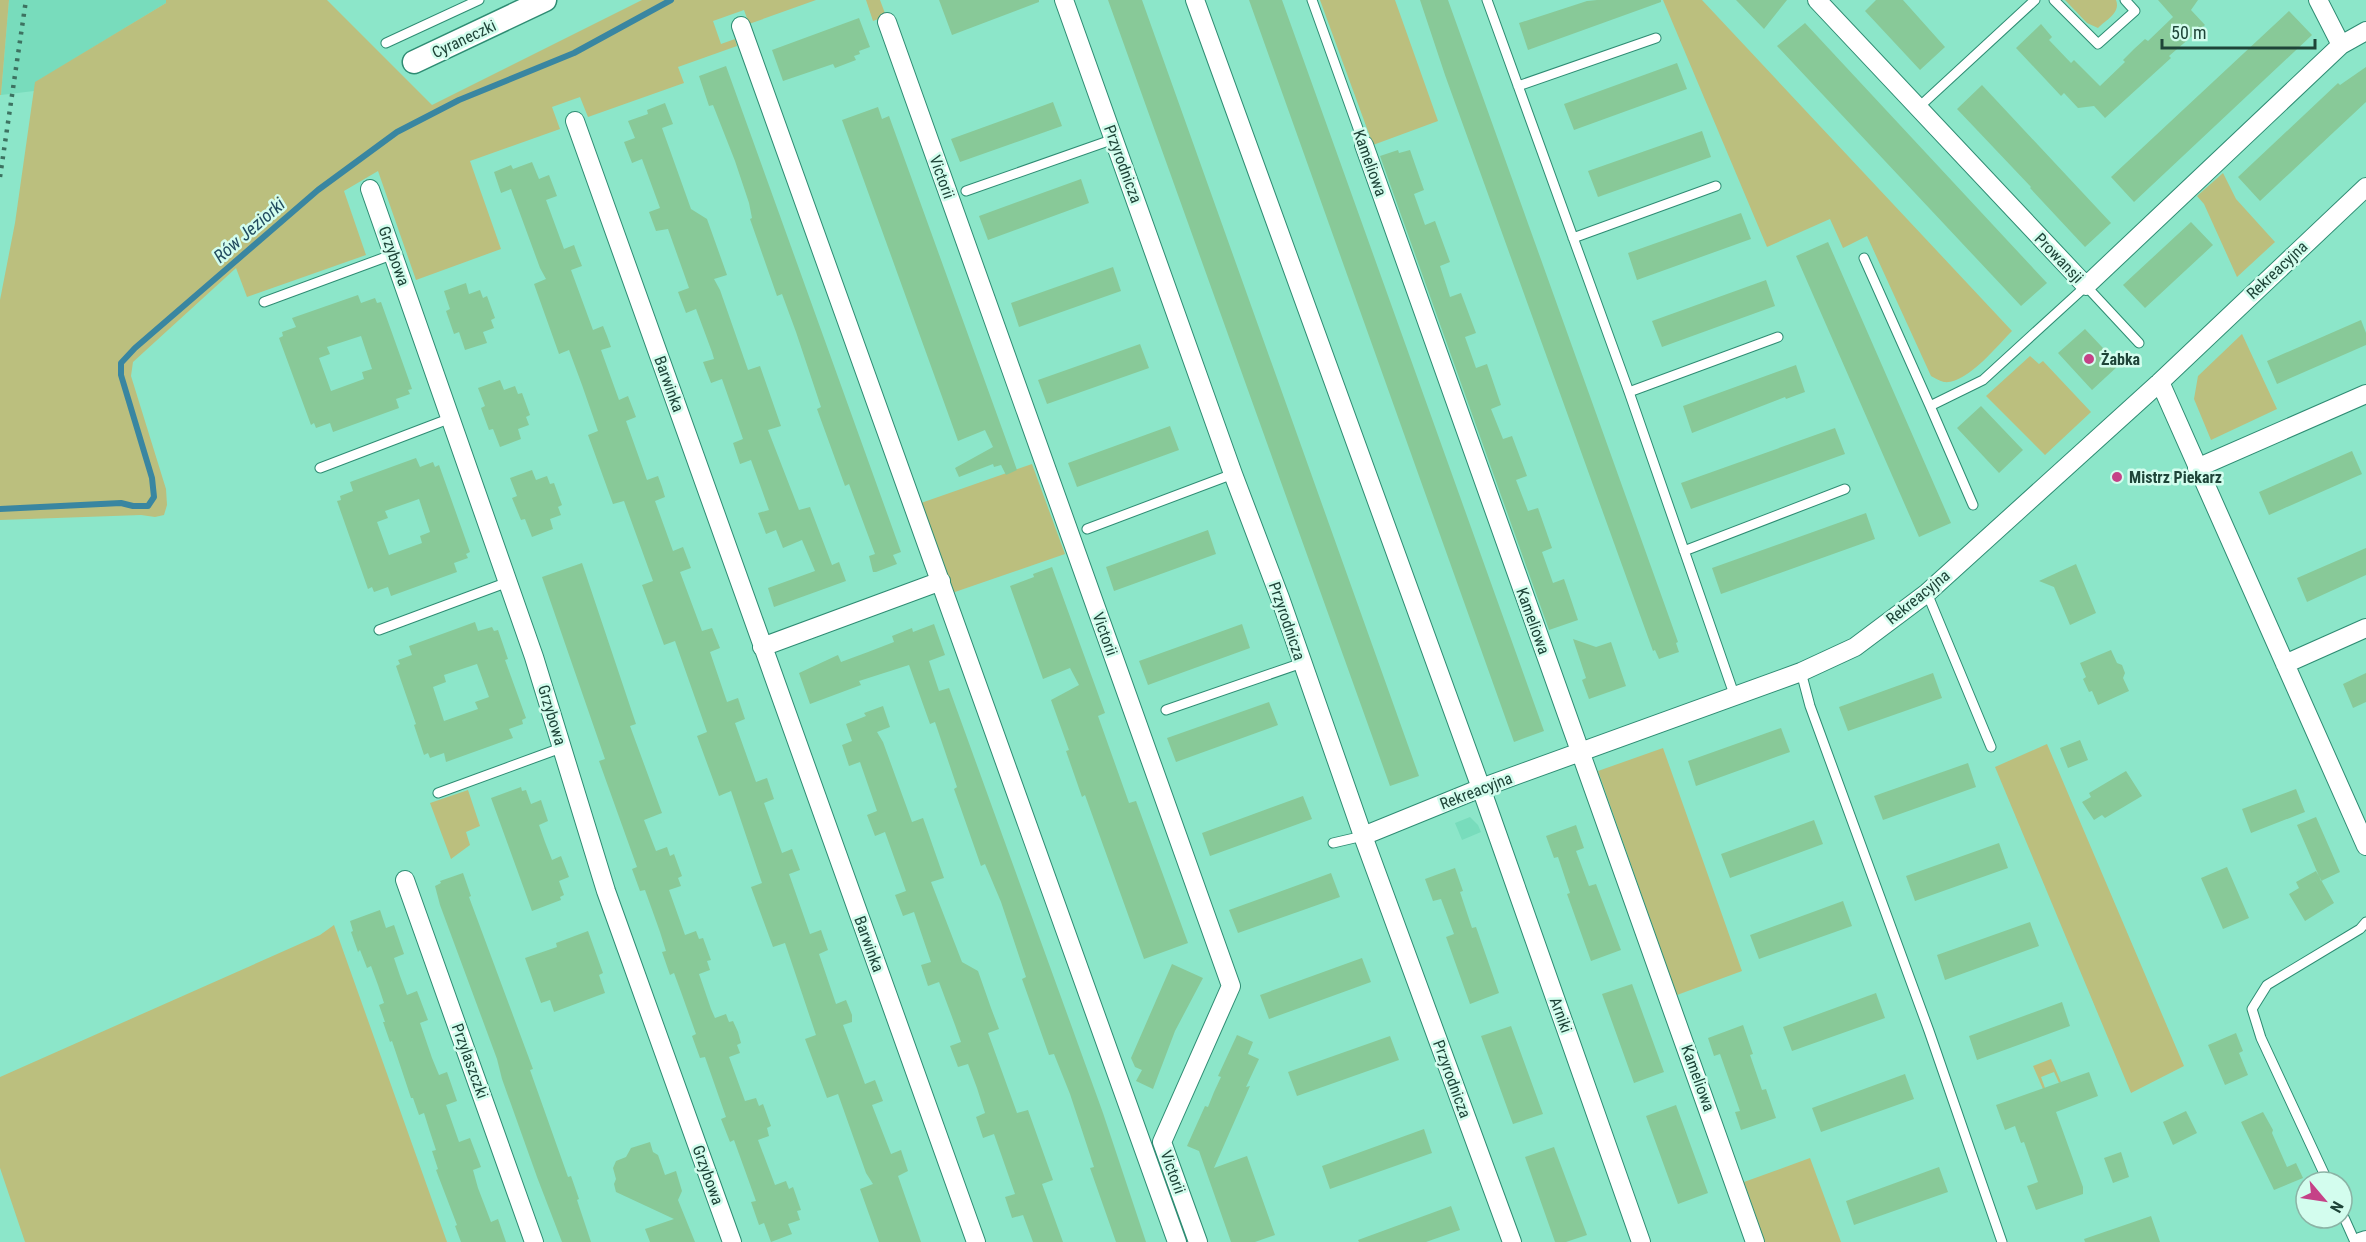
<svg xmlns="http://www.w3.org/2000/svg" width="2366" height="1242" viewBox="0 0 2366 1242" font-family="'Roboto Condensed',sans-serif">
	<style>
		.built { fill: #78dcbc }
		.green { fill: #bbbf7e }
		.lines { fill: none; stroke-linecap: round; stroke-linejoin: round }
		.stream { stroke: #3986a1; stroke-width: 6 }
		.building { fill: #88c998; fill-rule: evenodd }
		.service-casing { stroke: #2e8c73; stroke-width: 11 }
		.minor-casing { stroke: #2e8c73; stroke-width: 20 }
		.tertiary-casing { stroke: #2e8c73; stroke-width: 25 }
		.service { stroke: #fff; stroke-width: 9 }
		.minor { stroke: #fff; stroke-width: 18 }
		.tertiary { stroke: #fff; stroke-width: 22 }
		.rail { stroke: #3d7261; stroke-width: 4.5; stroke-dasharray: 3 6; stroke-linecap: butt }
		.poi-dot { fill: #c54287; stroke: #d3fdee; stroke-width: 2 }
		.labels { text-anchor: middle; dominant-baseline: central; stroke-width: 5; stroke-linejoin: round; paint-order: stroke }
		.street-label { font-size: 16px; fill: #1e4438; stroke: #d3fdee }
		.poi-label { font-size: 16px; font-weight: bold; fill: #1e4438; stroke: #d3fdee; text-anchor: start }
		.water-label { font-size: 18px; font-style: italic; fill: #244d60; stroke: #d3fdee }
	</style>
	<rect width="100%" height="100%" fill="#8ce6c9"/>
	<path class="built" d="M9 0H166V3L36 82 34 91 1 95Z
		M1470 817 1478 825 1481 832 1462 840 1455 823Z"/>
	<path class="green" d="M0 0H9L1 95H0Z
		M166 0H327L432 105 642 0H816L749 24 744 10 713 21 721 44 735 39 737 46 678 67 684 83 588 117 580 97 552 107 560 129 470 161 501 249 416 280 378 171 344 191 366 255 247 297 236 268 133 362 131 376 166 489 167 505 164 515 155 517 141 515 0 520V300L15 223 35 82 166 3Z
		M866 0H880L886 16 873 21Z
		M1320 0H1395L1438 121 1373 145Z
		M1663 0H1702L2012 331C1998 345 1966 385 1944 382 1940 381 1935 378 1931 376L1867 236 1843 248 1830 219 1767 247Z
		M2065 0H2116C2121 13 2106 20 2098 28L2087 23Z
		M2223 173 2236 199 2275 242 2237 277 2204 204 2197 196Z
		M2242 334 2277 409 2211 440 2194 399 2198 376Z
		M2030 356 2039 364 2043 361 2091 412 2045 455 1986 396Z
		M1032 464 1065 554 952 593 921 503Z
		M2047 744 2184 1066 2131 1093 1995 767Z
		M1663 748 1742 971 1677 995 1598 771Z
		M468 790 480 826 466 832 470 845 451 859 430 803Z
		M334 925 447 1242H25L0 1168V1077L320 935Z
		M2051 1059 2061 1082 2059 1083 2054 1072 2041 1077 2045 1088 2043 1089 2033 1066Z
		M1810 1158 1841 1242H1765L1744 1182Z"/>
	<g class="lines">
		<path class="stream" d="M0 509 121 503 133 506H148L154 497 152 478 121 375V363L135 348 318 190 397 132 459 100 574 53 671 0"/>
	</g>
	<path class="building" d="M939 0H1039V2L952 35Z
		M1108 0H1142L1419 776 1390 786Z
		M1249 0H1282L1544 731 1514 742Z
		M1420 0H1448L1678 642 1676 643 1679 652 1659 659 1655 650 1653 651 1445 75Z
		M1597 0H1661V2L1528 50 1519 23 1587 1Z
		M1736 0H1787L1764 29Z
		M1876 0H1903L1945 47 1920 70 1865 11Z
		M2158 0H2198L2191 10 2205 25 2169 56 2171 58 2105 118 2094 106 2078 108 2064 93 2061 96 2016 48 2041 24 2052 37 2049 40 2071 63 2074 60 2100 86 2125 62 2123 60 2134 49 2145 39 2148 41 2173 17Z
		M2289 11 2312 35 2134 202 2111 177Z
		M859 18 870 47 859 51 860 54 854 56 856 60 835 68 833 64 783 81 772 50Z
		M1805 23 2047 283 2021 306 1777 46Z
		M1677 63 1687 89 1574 130 1564 104Z
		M726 66 901 552 893 555 897 564 876 572H873L869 556 875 554 849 484 845 486 817 409 821 407 796 332 782 294 777 296 750 219 752 218 749 203 735 161 713 105 709 106 699 76Z
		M2366 67V102L2260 201 2238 177 2338 83 2340 85Z
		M1982 85 2111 223 2085 247 2030 188 2031 187 1957 109Z
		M1053 102 1062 126 960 162 951 139Z
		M665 103 673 124 662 128 671 153 691 209 707 219 727 275 714 279 720 290 748 370 760 366 781 426 768 430 799 510 810 507 832 565 839 562 846 581 774 607 768 588 815 571 802 540 783 548 776 530 766 534 758 513 769 510 751 460 740 464 733 443 743 439 722 379 711 383 703 362 714 359 712 352 696 309 686 313 678 292 689 288 683 271 668 229 656 231 653 223 649 212 660 208 642 159 632 163 624 142 635 138 628 121 648 114 647 110Z
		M878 107 882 119 889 116 1017 470 1006 475 1001 465 994 467 993 464 959 477 955 468 993 447 985 430 958 441 842 120Z
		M1702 131 1711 157 1598 197 1588 171Z
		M1398 150 1399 153 1410 150 1424 190 1414 194 1425 225 1435 221 1450 262 1440 266 1450 297 1461 293 1476 333 1465 337 1476 368 1487 364 1501 405 1491 409 1503 439 1512 436 1527 476 1516 480 1528 511 1538 508 1552 548 1542 552 1553 583 1564 579 1578 620 1549 630 1380 156Z
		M532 162 539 179 549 175 557 196 546 200 564 249 574 245 578 256 582 266 571 270 593 330 603 326 607 336 611 347 601 350 619 400 628 396 636 417 626 421 647 480 658 476 662 487 665 497 655 501 673 551 683 547 691 568 680 572 702 631 712 628 720 648 710 652 727 702 738 698 745 719 735 723 756 782 767 778 774 799 764 803 782 853 792 849 800 870 789 874 810 934 821 930 828 950 819 954 836 1004 846 1000 852 1015V1022L843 1025 865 1084 875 1080 883 1101 872 1105 891 1154 901 1150 908 1171 898 1176 921 1242H879L860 1189 873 1184 866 1173 838 1094 827 1098 805 1039 816 1035 785 943 773 947 751 887 762 883 731 791 719 796 697 736 707 732 675 641 664 645 642 585 653 581 624 501 613 504 588 435 598 431 582 385 569 350 559 354 534 284 546 279 540 268 511 189 501 193 494 172 511 165 513 169Z
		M1081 179 1089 203 988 240 979 216Z
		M1741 213 1751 239 1637 280 1628 253Z
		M2191 222 2213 245 2145 308 2123 285Z
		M1828 242 1951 523 1919 537 1796 256Z
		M1113 267 1121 291 1019 327 1011 303Z
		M1766 280 1775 306 1662 347 1652 321Z
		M466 283 469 294 480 290 483 298 487 296 495 318 491 320 494 328 483 332 487 343 465 350 459 332 454 334 446 311 450 309 444 291Z
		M358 295 361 303 375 298 377 303 381 302 412 389 408 390 410 394 396 399 399 408 333 432 330 423 316 428 314 423 311 425 279 338 283 336 282 332 296 327 292 318ZM361 336 372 369 362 372 364 379 331 391 319 358 330 354 327 347Z
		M2361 320 2366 333V345L2277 384 2267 361Z
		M2085 329 2119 365 2092 390 2058 353Z
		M1140 344 1149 368 1047 404 1038 380Z
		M1796 365 1805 392 1786 399 1785 397 1692 433 1683 406Z
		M500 380 504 390 515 386 518 394 522 393 530 415 526 417 529 425 518 429 521 439 500 447 493 429 489 430 481 408 485 406 478 388Z
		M1981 406 2023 450 1999 473 1957 428Z
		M1170 426 1179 450 1077 487 1068 463Z
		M1835 428 1845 454 1691 509 1681 483Z
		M2352 451 2362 474 2269 515 2259 492Z
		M416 458 420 467 433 462 435 467 439 465 470 552 466 554 468 558 454 563 457 572 391 596 388 587 374 592 372 587 368 589 337 501 341 500 340 496 353 491 350 482ZM419 499 430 532 420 536 422 543 389 555 377 522 388 518 385 511Z
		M532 470 536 480 547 476 550 484 554 483 562 505 558 507 561 515 550 519 553 529 532 537 525 519 521 520 512 498 517 496 510 478Z
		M1866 513 1875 539 1721 594 1712 568Z
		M1208 530 1216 554 1114 591 1106 567Z
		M2366 548V575L2307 602 2297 578Z
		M582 563 636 724 630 726 662 813 644 820 656 851 667 847 670 856 674 854 682 876 678 878 681 886 669 890 685 935 696 931 699 939 703 938 711 960 707 961 710 970 699 974 711 1009 715 1018 726 1014 729 1022 733 1021 738 1032 741 1043 737 1045 740 1053 729 1057 745 1101 756 1098 759 1106 763 1104 771 1126 767 1128 769 1136 758 1140 775 1185 786 1181 789 1189 793 1187 801 1210 797 1211 800 1220 788 1224 792 1234 771 1242 764 1223 759 1225 751 1202 756 1201 734 1140 730 1142 721 1119 726 1117 705 1057 700 1058 692 1036 696 1034 681 992 674 973 670 975 662 952 666 951 660 932 645 890 640 891 632 869 637 867 599 761 605 759 542 577Z
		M2076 564 2096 613 2070 625 2054 587 2039 581Z
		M1052 567 1105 713 1098 716 1129 803 1136 801 1188 943 1144 959 1085 795 1082 797 1066 751 1069 750 1051 700 1079 685 1070 668 1043 679 1010 586 1034 577 1033 574Z
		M475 622 478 631 492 627 494 631 498 630 508 659 505 660 526 718 522 720 523 724 509 729 513 738 446 762 444 753 430 758 428 753 424 755 414 725 416 724 396 666 400 664 398 660 412 655 409 646ZM477 664 489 697 475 702 478 709 444 721 433 687 446 682 444 675Z
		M934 624 945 655 929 661 939 691 949 688 1103 1113 1146 1242H1116L1090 1168 1094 1167 1070 1094 1054 1054 1049 1055 1022 979 1026 977 1001 902 985 864 981 866 954 789 957 787 935 722 930 724 909 665 859 681 861 685 810 704 799 673 838 655 841 662 868 652 894 642 892 636 912 628 913 632Z
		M1242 624 1250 648 1148 685 1139 661Z
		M1573 639 1596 647 1611 642 1626 686 1589 699 1582 680 1586 678Z
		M2111 650 2117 663 2122 665 2125 673 2123 678 2129 691 2098 705 2092 691 2089 692 2083 679 2086 677 2080 663Z
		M1933 673 1942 698 1848 731 1839 707Z
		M2366 673V702L2353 708 2343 684Z
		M1269 702 1278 725 1176 762 1167 738Z
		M883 706 890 727 877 732 883 742 912 822 923 818 944 878 931 882 962 962 978 971 991 1008 999 1029 988 1033 1017 1113 1028 1110 1053 1180 1042 1184 1063 1242H1033L1023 1215 1012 1218 1005 1197 1015 1194 994 1134 983 1138 976 1117 985 1113 977 1088 968 1064 958 1067 950 1046 961 1042 955 1025 939 982 928 986 921 965 931 962 914 912 903 916 895 895 906 891 900 874 885 832 875 836 867 815 877 811 860 762 849 766 842 745 852 741 846 724 866 716 864 713Z
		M1781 728 1790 752 1696 786 1688 761Z
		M2080 740 2088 760 2068 768 2060 748Z
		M1968 763 1976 787 1883 820 1874 796Z
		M2126 771 2142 796 2105 818 2102 815 2094 820 2082 802 2091 797 2089 793Z
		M521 787 522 791 526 790 531 804 541 800 548 821 539 825 545 842 552 860 561 856 569 877 559 881 564 895 560 897 561 900 532 911 491 798Z
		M2296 789 2305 812 2251 833 2242 809Z
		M1303 796 1312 819 1210 856 1202 833Z
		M2316 817 2340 872 2321 881 2297 825Z
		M1814 820 1823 844 1730 878 1721 854Z
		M1576 825 1584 848 1576 851 1589 886 1596 884 1621 950 1591 961 1567 894 1570 893 1558 857 1554 858 1546 836Z
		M1999 843 2008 868 1915 901 1906 876Z
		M2227 867 2249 918 2223 929 2201 878Z
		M1455 868 1463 891 1460 892 1472 928 1476 927 1499 993 1470 1004 1446 937 1454 934 1441 899 1433 901 1425 879Z
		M2316 871 2334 903 2305 921 2289 894 2299 888 2296 882Z
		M463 873 471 896 469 897 533 1069 530 1070 568 1177 571 1176 579 1199 577 1200 591 1242H562L537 1177 502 1079 497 1059 440 905 435 886 441 883 440 881Z
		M1331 873 1340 897 1238 933 1229 910Z
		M1843 901 1852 926 1759 959 1750 935Z
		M380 910 386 928 394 925 404 954 394 958 400 976 407 995 417 991 428 1020 420 1023 432 1058 439 1075 447 1072 457 1101 446 1105 459 1142 470 1138 481 1167 473 1170 478 1188 491 1222 498 1219 506 1242H461L455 1226 457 1225 436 1170 438 1169 432 1151 436 1150 430 1132 424 1113 419 1115 413 1098H411L392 1041 390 1042 383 1022H385L379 1005 384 1003 378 985 371 966 367 968 360 950 358 952 351 932 353 931 350 921Z
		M2030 922 2039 946 1945 980 1937 955Z
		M588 931 603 973 599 975 605 993 554 1012 550 1000 541 1003 525 958 557 947 556 943Z
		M1362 958 1371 982 1269 1019 1260 995Z
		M1172 964 1203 978 1175 1031 1153 1089 1136 1081 1142 1070 1135 1067 1131 1058Z
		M1632 984 1664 1072 1634 1083 1602 994Z
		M1876 993 1885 1018 1792 1051 1783 1027Z
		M2062 1002 2070 1026 1977 1060 1969 1036Z
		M1743 1025 1753 1054 1750 1055 1762 1090 1766 1089 1776 1118 1741 1130 1735 1112 1740 1111 1720 1054 1714 1056 1708 1038Z
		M1511 1026 1543 1114 1513 1124 1481 1036Z
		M2236 1033 2243 1051 2239 1053 2248 1075 2225 1085 2208 1045Z
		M1237 1035 1253 1042 1248 1054 1259 1059 1246 1087 1250 1086 1214 1168 1247 1156 1275 1235 1255 1242H1231L1199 1151 1187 1146 1205 1106 1208 1107 1214 1092 1221 1077 1218 1076Z
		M1390 1036 1399 1060 1297 1096 1288 1072Z
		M2089 1072 2098 1096 2056 1112 2083 1187V1194L2036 1210 2027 1186 2038 1182 2024 1142 2021 1143 2015 1126 2005 1130 1996 1105Z
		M1905 1074 1914 1099 1821 1132 1812 1108Z
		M1676 1105 1708 1193 1678 1204 1646 1116Z
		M2186 1111 2197 1133 2173 1145 2163 1122Z
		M2263 1112 2273 1130 2272 1133 2287 1167 2296 1163 2303 1178 2274 1190 2241 1122Z
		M1424 1129 1432 1153 1330 1189 1322 1166Z
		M650 1142 653 1152 658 1155 665 1175 676 1171 682 1191 678 1200 695 1242H650L645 1229 674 1219 616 1192 614 1184 616 1179 613 1168 616 1161 626 1157 631 1148Z
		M1554 1147 1587 1235 1566 1242H1555L1525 1157Z
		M2121 1152 2129 1177 2113 1183 2104 1158Z
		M1939 1167 1948 1192 1854 1225 1846 1201Z
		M1451 1206 1460 1230 1426 1242H1359L1358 1240Z
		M2151 1216 2160 1242H2085L2084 1239Z"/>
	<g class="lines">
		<g class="service-casing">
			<path id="service" d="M1312 0 1364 145
				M1487 0 1629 392 1735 697
				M2054 0 2098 44 2135 11 2125 0
				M386 43 479 0
				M1518 86 1656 38
				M1919 107 2035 0
				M966 191 1114 139
				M1573 238 1716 186
				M1864 258 1930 406
				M264 302 394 254
				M1629 392 1778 337
				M320 468 451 418
				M1973 505 1930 406 1983 380 2086 286 2139 343
				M1087 529 1233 474
				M1684 551 1845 489
				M1927 593 1991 747
				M379 630 508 582
				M1801 672 1810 706 1929 1031 2002 1242
				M1166 710 1302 663
				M438 793 561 748
				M1333 843 1363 836
				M2328 1182 2261 1038 2252 1009 2267 985 2360 929 2366 922
				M2342 1213 2355 1242"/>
		</g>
		<g class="minor-casing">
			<path id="minor" d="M1064 0 1233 474 1280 598 1363 836 1512 1242
				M1195 0 1481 788 1641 1242
				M1817 0 2086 286 2341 45 2366 31
				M2318 0 2341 45
				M887 22 1231 986 1162 1142 1198 1242
				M741 26 1177 1242
				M575 121 976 1242
				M1364 145 1755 1242
				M370 189 534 657 606 891 732 1242
				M2160 382 2366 846
				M2197 468 2366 394
				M762 647 941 581
				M2285 664 2366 628
				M1363 836 1481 788 1801 672 1855 647 1927 593 2160 382 2366 187
				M405 880 534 1242
				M2360 1242 2366 1240"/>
		</g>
		<g class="tertiary-casing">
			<path id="tertiary" d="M414 62 545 0"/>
		</g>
		<use href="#service" class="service"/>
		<use href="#minor" class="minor"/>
		<use href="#tertiary" class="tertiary"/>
		<path class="rail" d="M0 177 26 0"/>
	</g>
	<g class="poi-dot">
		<circle cx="2089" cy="359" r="6"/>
		<circle cx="2117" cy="477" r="6"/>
	</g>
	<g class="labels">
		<g class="street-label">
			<text transform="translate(464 39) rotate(-25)">Cyraneczki</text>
			<text transform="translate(1370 163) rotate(70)">Kameliowa</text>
			<text transform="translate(1123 164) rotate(70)">Przyrodnicza</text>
			<text transform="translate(942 177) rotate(70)">Victorii</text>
			<text transform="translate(394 256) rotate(70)">Grzybowa</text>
			<text transform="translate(2059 258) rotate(46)">Prowansji</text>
			<text transform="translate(2277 270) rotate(-43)">Rekreacyjna</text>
			<text transform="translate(669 384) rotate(70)">Barwinka</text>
			<text transform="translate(1918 597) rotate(-39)">Rekreacyjna</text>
			<text transform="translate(1287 621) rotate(71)">Przyrodnicza</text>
			<text transform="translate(1533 621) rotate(70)">Kameliowa</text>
			<text transform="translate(1105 634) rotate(70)">Victorii</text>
			<text transform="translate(552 715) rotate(73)">Grzybowa</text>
			<text transform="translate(1476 791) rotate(-21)">Rekreacyjna</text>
			<text transform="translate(869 944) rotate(70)">Barwinka</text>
			<text transform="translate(1561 1015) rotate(70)">Arniki</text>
			<text transform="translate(470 1061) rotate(70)">Przylaszczki</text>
			<text transform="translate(1698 1078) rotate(70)">Kameliowa</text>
			<text transform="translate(1452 1079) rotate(70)">Przyrodnicza</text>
			<text transform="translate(1173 1172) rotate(70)">Victorii</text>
			<text transform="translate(708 1175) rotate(70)">Grzybowa</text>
		</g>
		<g class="poi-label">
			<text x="2101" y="359">Żabka</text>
			<text x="2129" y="477">Mistrz Piekarz</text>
		</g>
		<g class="water-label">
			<text transform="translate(249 230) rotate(-41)">Rów Jeziorki</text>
		</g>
	</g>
	<g transform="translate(2324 1200) rotate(119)"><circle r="28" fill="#d3fdee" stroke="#8bb3a5" stroke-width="1.5"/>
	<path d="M0-4.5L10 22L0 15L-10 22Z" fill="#c54287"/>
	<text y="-9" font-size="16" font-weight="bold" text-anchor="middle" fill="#1e4438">N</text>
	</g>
	<path d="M2162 39v9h153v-9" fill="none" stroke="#1e4438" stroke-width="3"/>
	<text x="2171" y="39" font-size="18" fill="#1e4438" stroke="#d3fdee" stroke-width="4.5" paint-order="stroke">50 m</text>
</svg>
